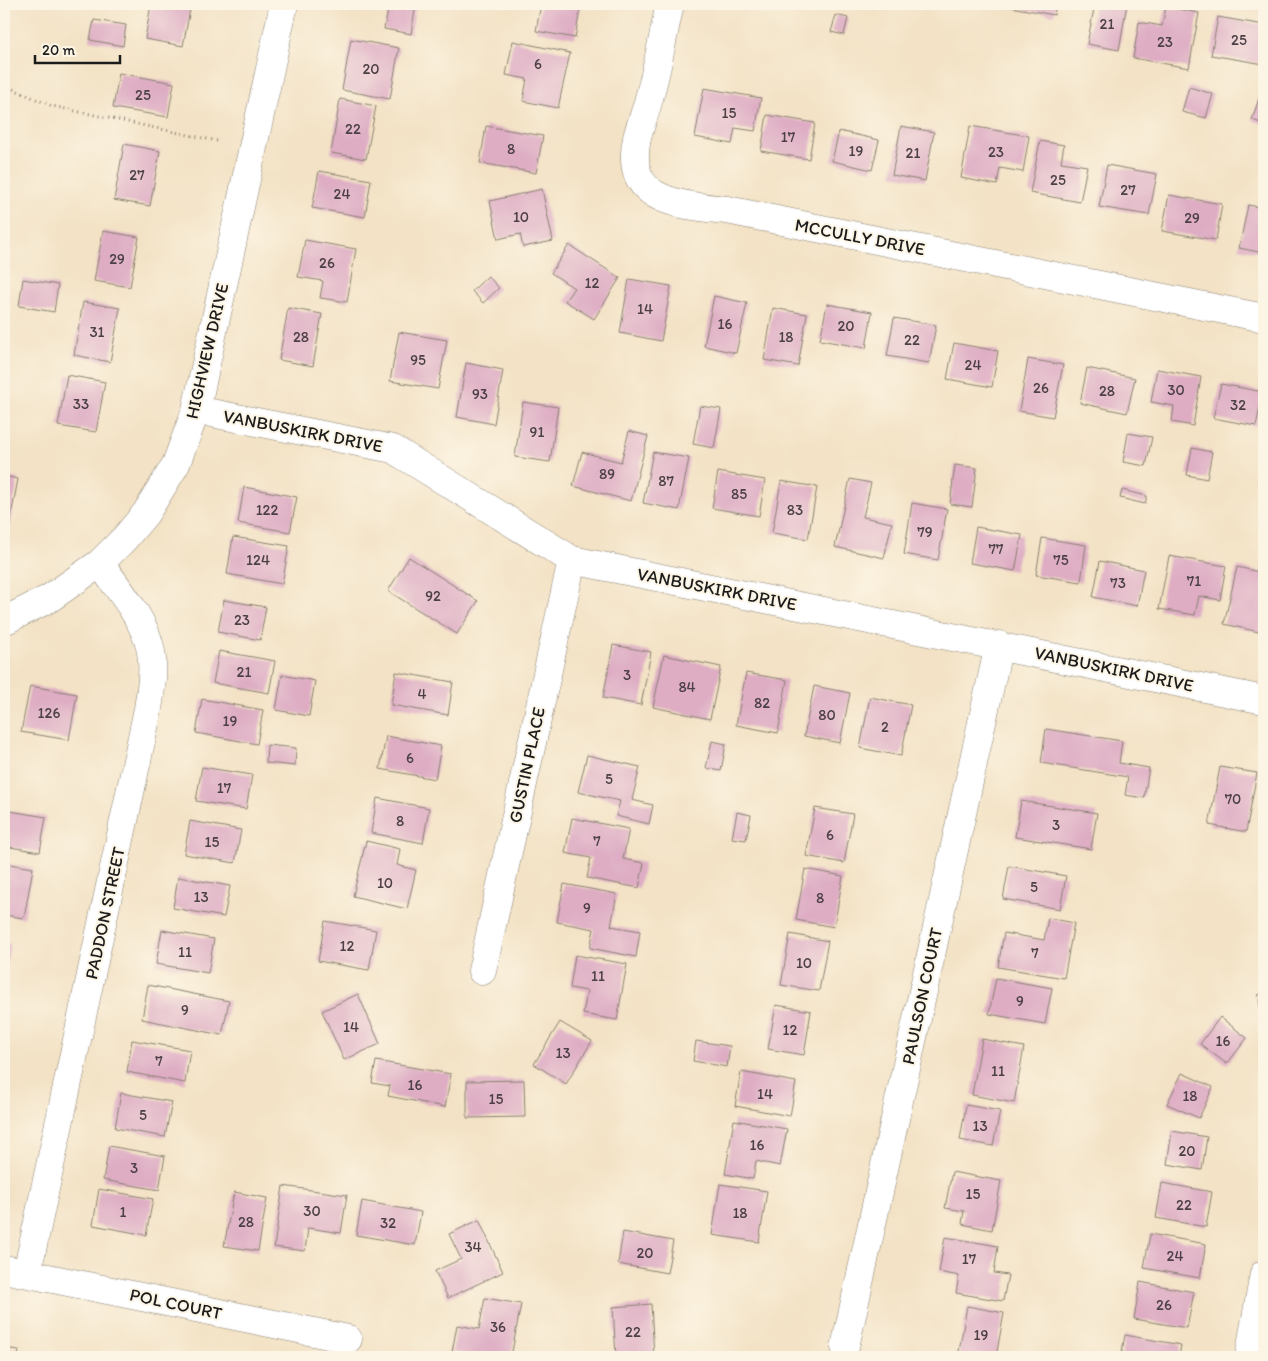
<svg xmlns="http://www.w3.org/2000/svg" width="1268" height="1361" viewBox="0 0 1268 1361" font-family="Itim,sans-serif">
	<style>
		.building { fill: #deadc4 }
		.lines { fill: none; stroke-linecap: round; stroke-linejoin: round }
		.minor-casing { stroke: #887f70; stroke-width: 29 }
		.path { stroke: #887f70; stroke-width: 3; stroke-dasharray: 1 4; stroke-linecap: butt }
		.minor { stroke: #fff; stroke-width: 28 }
		.labels { text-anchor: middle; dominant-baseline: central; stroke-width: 4; stroke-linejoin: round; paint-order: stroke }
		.number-label { font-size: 15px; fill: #4c4046 }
		.street-label { font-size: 18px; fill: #1c1c1c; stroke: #fcf5e5 }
	</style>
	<rect width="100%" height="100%" fill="#fcf5e5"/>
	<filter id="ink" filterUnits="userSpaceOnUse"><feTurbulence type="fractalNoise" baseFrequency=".02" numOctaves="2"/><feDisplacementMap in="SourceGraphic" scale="10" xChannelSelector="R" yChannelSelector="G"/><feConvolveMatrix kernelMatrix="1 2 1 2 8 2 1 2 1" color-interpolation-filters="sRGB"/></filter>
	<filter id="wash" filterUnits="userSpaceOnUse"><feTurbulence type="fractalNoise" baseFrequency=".0096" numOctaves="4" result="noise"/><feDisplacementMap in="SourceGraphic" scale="20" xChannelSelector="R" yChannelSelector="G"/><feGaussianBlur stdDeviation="1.12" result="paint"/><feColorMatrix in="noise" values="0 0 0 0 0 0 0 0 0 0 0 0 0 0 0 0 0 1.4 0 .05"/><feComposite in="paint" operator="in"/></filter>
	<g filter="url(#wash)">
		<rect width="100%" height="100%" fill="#f3e2c5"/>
		<g id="blocks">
			<path class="building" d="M4 4H8L5 20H4Z
				M151 4H191L183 46 145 39Z
				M381 4H416L411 34 384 29 389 6Z
				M541 4H581L575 38 536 31Z
				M1012 4H1056L1054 15 1011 7Z
				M1095 4H1127L1119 50 1087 44Z
				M1166 7 1199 13 1189 68 1133 58 1139 22 1162 26Z
				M836 15 848 18 844 35 831 32Z
				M1218 17 1264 25V64L1211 55Z
				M94 20 126 25 123 46 90 40Z
				M351 39 399 48 390 99 342 90Z
				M513 41 570 53 558 108 523 101 527 79 506 75Z
				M119 73 174 83 168 117 113 108Z
				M1189 87 1213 94 1206 118 1182 112Z
				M704 88 761 98 755 131 735 128 732 144 695 137Z
				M1261 92 1264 93V124L1252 120Z
				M340 99 376 106 366 159 331 153Z
				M767 115 815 123 809 159 761 151Z
				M486 126 543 136 536 173 480 163Z
				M901 126 934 132 925 181 892 175Z
				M970 126 1029 136 1023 172 1000 168 997 185 961 178Z
				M839 131 879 140 872 170 832 161Z
				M1040 141 1064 145 1061 162 1087 166 1080 202 1030 193Z
				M124 144 160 151 150 206 114 200Z
				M1107 165 1157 174 1149 215 1099 207Z
				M319 171 371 180 365 217 312 208Z
				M542 189 553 241 523 247 520 234 498 239 490 201Z
				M1169 195 1222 204 1216 240 1162 231Z
				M1248 205 1264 208V253L1239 248Z
				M103 231 139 237 130 287 94 281Z
				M305 240 356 249 347 302 320 298 323 281 298 277Z
				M569 245 620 278 594 319 565 301 574 288 551 273Z
				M488 276 499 288 483 303 472 291Z
				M23 279 58 285 54 312 19 306Z
				M629 279 671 286 661 341 620 333Z
				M714 296 747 303 736 353 704 346Z
				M83 302 120 308 110 362 74 355Z
				M827 304 872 312 866 348 820 340Z
				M288 308 322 314 313 366 279 360Z
				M773 308 807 314 798 366 764 360Z
				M894 318 936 325 929 363 887 356Z
				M399 332 447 340 438 389 390 381Z
				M954 343 998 351 992 387 947 379Z
				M1028 359 1063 365 1053 417 1019 411Z
				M466 363 503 370 494 424 457 417Z
				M1087 368 1135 378 1127 413 1080 403Z
				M1157 369 1201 377 1193 426 1172 422 1174 406 1151 402Z
				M67 375 105 382 96 432 58 426Z
				M1221 384 1263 392 1256 426 1213 418Z
				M523 402 558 407 550 462 515 457Z
				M700 406 721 409 714 448 693 444Z
				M629 431 648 436 631 501 573 486 582 452 621 462Z
				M1128 433 1152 437 1146 466 1123 462Z
				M1192 448 1212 452 1207 479 1187 475Z
				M653 452 689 458 679 510 643 503Z
				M955 465 977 468 972 507 950 504Z
				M718 472 765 480 759 516 712 508Z
				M4 476 18 479 9 527 4 526Z
				M850 479 871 483 863 517 892 523 884 558 835 547Z
				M781 481 817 487 808 539 772 533Z
				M244 487 297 497 290 532 238 523Z
				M1122 490 1147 496 1145 504 1120 498Z
				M912 503 947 509 938 560 904 554Z
				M976 527 1022 535 1015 571 970 563Z
				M233 537 289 546 282 584 227 574Z
				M1042 538 1086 545 1081 582 1036 575Z
				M1169 556 1226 566 1220 600 1199 596 1195 615 1159 609Z
				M409 557 478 601 457 634 388 591Z
				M1100 561 1144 570 1137 606 1093 597Z
				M1237 567 1264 573V612L1259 632 1224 624Z
				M224 600 266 607 260 640 218 632Z
				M613 645 651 652 641 705 603 698Z
				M219 651 275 661 269 693 213 683Z
				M664 655 721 667 710 719 653 707Z
				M396 672 453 682 448 715 391 705Z
				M746 673 787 680 778 733 736 725Z
				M282 675 315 681 309 716 276 710Z
				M30 686 77 694 69 740 21 732Z
				M814 686 850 693 840 743 804 736Z
				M870 697 911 705 901 756 860 748Z
				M202 699 263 710 257 744 196 733Z
				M1046 729 1122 741 1119 763 1149 768 1144 798 1125 795 1128 777 1041 763Z
				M386 736 441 746 435 779 380 769Z
				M712 741 726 744 721 771 706 768Z
				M267 745 296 748 295 766 266 763Z
				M587 755 640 767 632 800 653 805 649 824 616 816 620 801 578 792Z
				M202 767 252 775 246 809 196 801Z
				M1220 767 1257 773 1246 832 1209 825Z
				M1263 790H1264V824L1257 823Z
				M377 798 429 808 423 843 371 833Z
				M1021 801 1097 813 1091 849 1015 837Z
				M815 808 853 814 844 863 806 856Z
				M4 810 46 817 40 852 4 846Z
				M737 812 751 815 746 840 732 838Z
				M572 818 629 829 623 859 644 863 639 888 587 878 591 858 565 853Z
				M190 821 241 830 235 863 184 854Z
				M366 841 400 849 397 865 416 870 407 909 353 896Z
				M4 863 33 868 24 918 4 915Z
				M1009 866 1066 876 1060 909 1003 899Z
				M805 869 843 876 834 927 796 920Z
				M178 877 230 886 224 917 173 908Z
				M564 884 617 894 611 926 640 931 636 957 590 948 594 929 557 922Z
				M1048 918 1074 923 1064 978 998 967 1004 933 1044 940Z
				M325 921 376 930 369 970 318 961Z
				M162 930 214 939 208 973 156 964Z
				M790 934 828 941 819 991 781 985Z
				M4 943 10 944 5 972H4Z
				M575 955 627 964 617 1020 583 1014 587 991 570 988Z
				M996 978 1052 988 1045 1024 989 1014Z
				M148 985 229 1001 222 1035 142 1019Z
				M1264 993V1023H1263L1258 995Z
				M358 994 380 1044 344 1060 322 1011Z
				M776 1005 811 1011 804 1055 768 1049Z
				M1220 1017 1247 1038 1227 1064 1200 1044Z
				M560 1022 592 1041 566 1084 534 1064Z
				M982 1039 1024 1047 1014 1103 972 1095Z
				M132 1040 190 1050 185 1083 127 1072Z
				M696 1041 730 1046 727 1067 693 1061Z
				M376 1061 451 1074 445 1107 388 1096 390 1086 372 1083Z
				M741 1072 796 1082 790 1116 735 1106Z
				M1182 1073 1213 1087 1199 1118 1167 1104Z
				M524 1080 525 1117 467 1118V1081Z
				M121 1093 172 1102 165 1137 115 1128Z
				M966 1105 1000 1111 993 1146 960 1140Z
				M734 1120 787 1129 780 1166 756 1161 753 1179 725 1174Z
				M1172 1131 1207 1137 1202 1170 1167 1164Z
				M109 1146 165 1156 159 1190 103 1180Z
				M952 1172 1001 1181 992 1230 962 1224 964 1211 945 1208Z
				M1162 1183 1212 1192 1206 1227 1156 1218Z
				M720 1184 767 1191 759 1242 712 1235Z
				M283 1186 347 1195 341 1233 308 1228 305 1251 274 1247Z
				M99 1189 153 1199 146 1235 93 1225Z
				M234 1192 267 1198 258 1251 224 1246Z
				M362 1201 421 1212 415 1245 356 1235Z
				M479 1220 503 1272 448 1298 435 1271 461 1259 449 1234Z
				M623 1232 673 1241 667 1273 618 1264Z
				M1150 1234 1206 1244 1200 1278 1144 1268Z
				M945 1237 998 1246 994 1273 1008 1275 1003 1301 956 1293 959 1276 939 1272Z
				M1140 1282 1194 1292 1187 1328 1134 1319Z
				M485 1298 521 1304 511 1357H479L452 1352 457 1325 479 1329Z
				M651 1304 654 1357H616L613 1307Z
				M967 1306 1004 1313 996 1357H958Z
				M1125 1335 1181 1345 1179 1357H1121Z
				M4 1348 19 1350 18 1357H4Z"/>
		</g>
	</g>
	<g filter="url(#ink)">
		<use href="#blocks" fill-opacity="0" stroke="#887f70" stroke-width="1"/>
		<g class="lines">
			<g class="minor-casing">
				<path id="minor" d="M670 4C663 35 658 67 649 98 646 112 640 125 637 138 623 203 680 205 727 210L1264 318
					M196 410 393 449 572 560 1264 700
					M4 621 50 598 100 563 125 538 146 513 176 464 196 410 284 4
					M482 971 572 560
					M4 1269 348 1339
					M27 1273 148 709C151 689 155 667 150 647 143 617 117 588 100 563
					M845 1347 999 645
					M1249 1357 1264 1274"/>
			</g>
			<path class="path" d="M4 85 52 106 217 141"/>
			<use href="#minor" class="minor"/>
		</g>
	</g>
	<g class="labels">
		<g class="number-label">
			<text x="1107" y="24">21</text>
			<text x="1239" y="40">25</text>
			<text x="1165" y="42">23</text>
			<text x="538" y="64">6</text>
			<text x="371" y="69">20</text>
			<text x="143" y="95">25</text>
			<text x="729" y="113">15</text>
			<text x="353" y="129">22</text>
			<text x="788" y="137">17</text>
			<text x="511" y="149">8</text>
			<text x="856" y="151">19</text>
			<text x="996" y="152">23</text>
			<text x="913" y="153">21</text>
			<text x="137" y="175">27</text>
			<text x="1058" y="180">25</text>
			<text x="1128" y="190">27</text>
			<text x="342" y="194">24</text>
			<text x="521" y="217">10</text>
			<text x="1192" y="218">29</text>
			<text x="117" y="259">29</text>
			<text x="327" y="263">26</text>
			<text x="592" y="283">12</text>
			<text x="645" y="309">14</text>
			<text x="725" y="324">16</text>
			<text x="846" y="326">20</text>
			<text x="97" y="332">31</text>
			<text x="301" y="337">28</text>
			<text x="786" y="337">18</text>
			<text x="912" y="340">22</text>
			<text x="418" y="360">95</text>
			<text x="973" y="365">24</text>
			<text x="1041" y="388">26</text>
			<text x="1176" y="390">30</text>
			<text x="1107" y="391">28</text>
			<text x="480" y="394">93</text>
			<text x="81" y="404">33</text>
			<text x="1238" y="405">32</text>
			<text x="537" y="432">91</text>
			<text x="607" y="474">89</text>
			<text x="666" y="481">87</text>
			<text x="739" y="494">85</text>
			<text x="267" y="510">122</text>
			<text x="795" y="510">83</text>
			<text x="925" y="532">79</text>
			<text x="996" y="549">77</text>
			<text x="258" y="560">124</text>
			<text x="1061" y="560">75</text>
			<text x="1194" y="581">71</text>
			<text x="1118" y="583">73</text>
			<text x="433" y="596">92</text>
			<text x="242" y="620">23</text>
			<text x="244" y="672">21</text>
			<text x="627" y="675">3</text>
			<text x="687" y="687">84</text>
			<text x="422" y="694">4</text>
			<text x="762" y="703">82</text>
			<text x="49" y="713">126</text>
			<text x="827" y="715">80</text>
			<text x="230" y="721">19</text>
			<text x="885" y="727">2</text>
			<text x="410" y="758">6</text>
			<text x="609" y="779">5</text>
			<text x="224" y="788">17</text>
			<text x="1233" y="799">70</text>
			<text x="400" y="821">8</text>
			<text x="1056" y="825">3</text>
			<text x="830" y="835">6</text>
			<text x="597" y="841">7</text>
			<text x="212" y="842">15</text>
			<text x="385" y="883">10</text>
			<text x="1034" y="887">5</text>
			<text x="201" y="897">13</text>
			<text x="820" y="898">8</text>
			<text x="587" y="908">9</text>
			<text x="347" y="946">12</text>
			<text x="185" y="952">11</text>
			<text x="1035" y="953">7</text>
			<text x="804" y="963">10</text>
			<text x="598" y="976">11</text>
			<text x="1020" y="1001">9</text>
			<text x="185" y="1010">9</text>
			<text x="351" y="1027">14</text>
			<text x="790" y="1030">12</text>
			<text x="1223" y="1041">16</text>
			<text x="563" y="1053">13</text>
			<text x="159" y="1061">7</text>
			<text x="998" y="1071">11</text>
			<text x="415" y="1085">16</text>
			<text x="765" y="1094">14</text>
			<text x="1190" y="1096">18</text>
			<text x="496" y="1099">15</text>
			<text x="143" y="1115">5</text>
			<text x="980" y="1126">13</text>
			<text x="757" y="1145">16</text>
			<text x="1187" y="1151">20</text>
			<text x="134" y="1168">3</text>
			<text x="973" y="1194">15</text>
			<text x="1184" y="1205">22</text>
			<text x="312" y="1211">30</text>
			<text x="123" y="1212">1</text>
			<text x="740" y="1213">18</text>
			<text x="246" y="1222">28</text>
			<text x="388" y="1223">32</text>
			<text x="473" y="1247">34</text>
			<text x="645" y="1253">20</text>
			<text x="1175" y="1256">24</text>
			<text x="969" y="1259">17</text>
			<text x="1164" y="1305">26</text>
			<text x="498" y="1327">36</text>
			<text x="633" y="1332">22</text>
			<text x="981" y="1335">19</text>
		</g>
		<g class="street-label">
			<text transform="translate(860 237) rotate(11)">MCCULLY DRIVE</text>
			<text transform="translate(207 351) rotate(-77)">HIGHVIEW DRIVE</text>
			<text transform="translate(303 431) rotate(11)">VANBUSKIRK DRIVE</text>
			<text transform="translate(717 589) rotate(11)">VANBUSKIRK DRIVE</text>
			<text transform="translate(1114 669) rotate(12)">VANBUSKIRK DRIVE</text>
			<text transform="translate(527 765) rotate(-78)">GUSTIN PLACE</text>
			<text transform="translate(105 913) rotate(-78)">PADDON STREET</text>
			<text transform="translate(922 996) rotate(-78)">PAULSON COURT</text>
			<text transform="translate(176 1304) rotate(12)">POL COURT</text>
		</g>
	</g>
	<rect width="1268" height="1361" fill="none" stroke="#fcf5e5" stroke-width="20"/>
	<path d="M35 55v8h85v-8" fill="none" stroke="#1c1c1c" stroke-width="2.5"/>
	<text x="42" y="55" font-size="15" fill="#1c1c1c" stroke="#fcf5e5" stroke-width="4" paint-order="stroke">20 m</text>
</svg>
